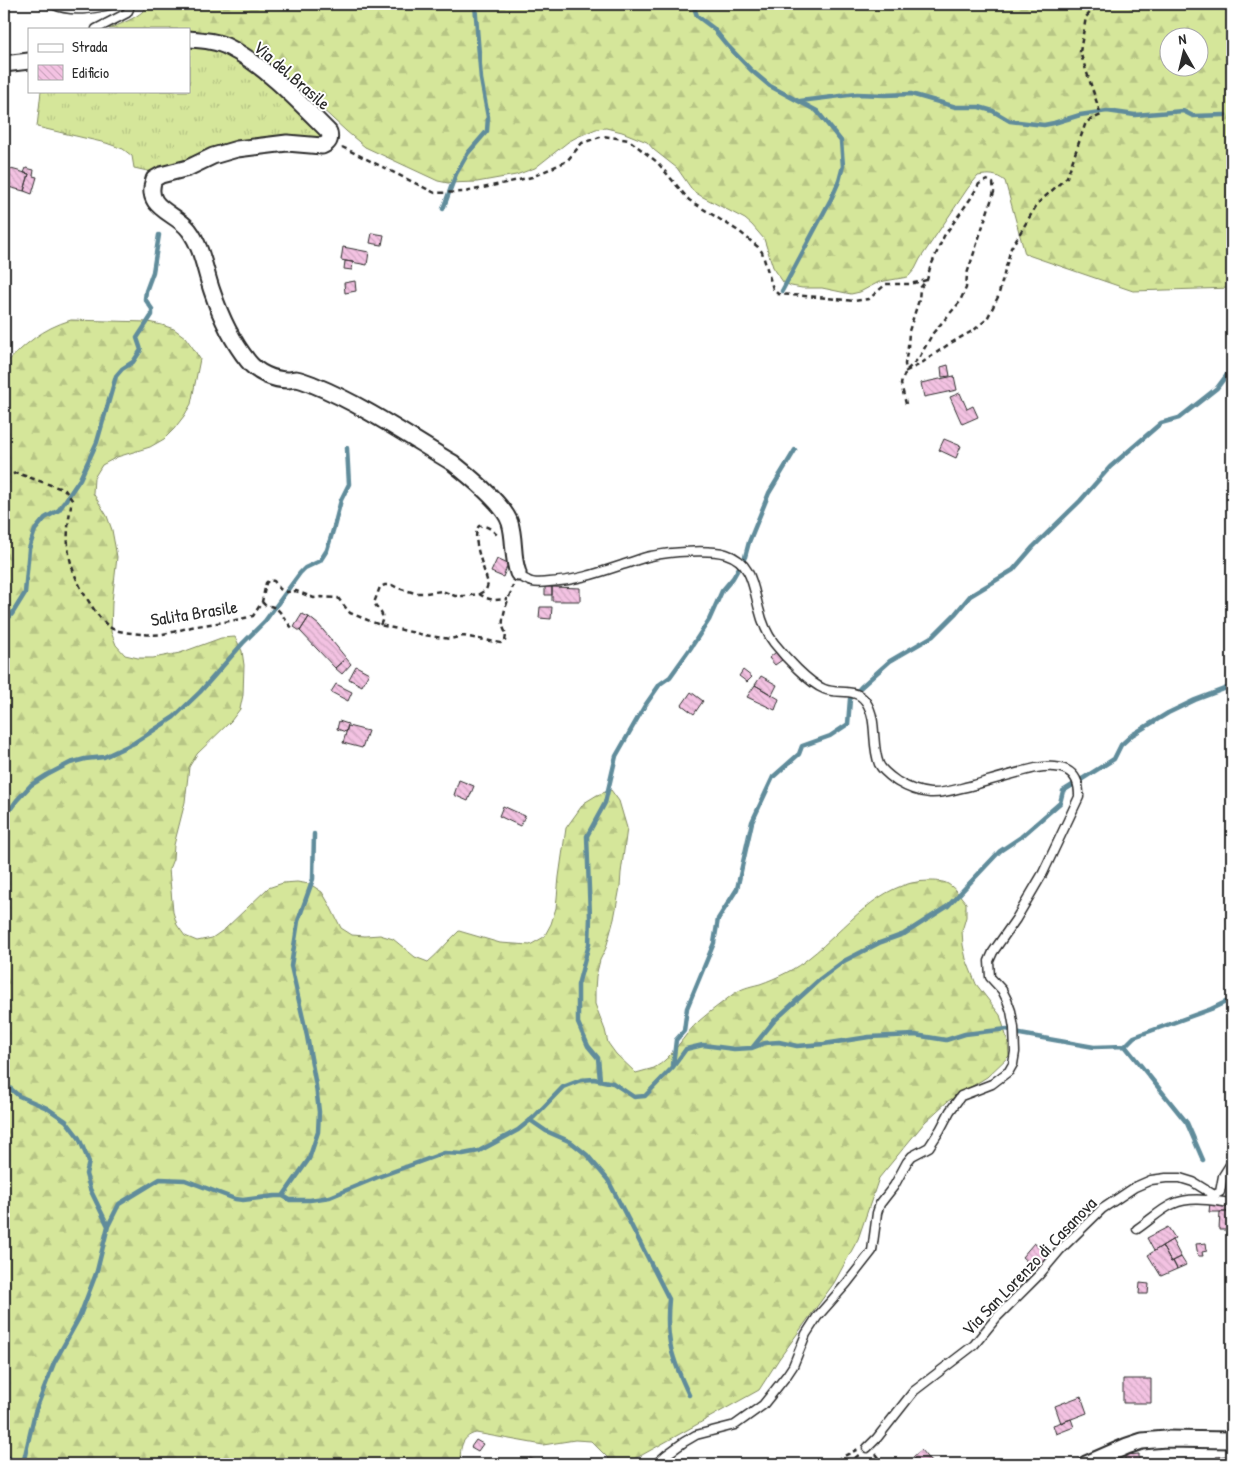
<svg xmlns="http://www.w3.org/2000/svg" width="1236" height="1468" viewBox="0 0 1236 1468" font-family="'Patrick Hand',sans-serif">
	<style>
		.grass { fill: url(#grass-tufts); stroke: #808862 }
		.forest { fill: url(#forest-firs); stroke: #808862; fill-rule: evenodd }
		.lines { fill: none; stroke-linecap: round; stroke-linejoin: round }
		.stream { stroke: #618c9b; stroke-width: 4.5 }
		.building { fill: url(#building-back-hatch); stroke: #2b2b2b }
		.service-casing { stroke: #2b2b2b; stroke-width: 11 }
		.minor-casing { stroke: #2b2b2b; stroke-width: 19 }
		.path { stroke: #2b2b2b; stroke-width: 2.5; stroke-dasharray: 5 4; stroke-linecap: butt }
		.service { stroke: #fff; stroke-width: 8 }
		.minor { stroke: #fff; stroke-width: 15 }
		.labels { text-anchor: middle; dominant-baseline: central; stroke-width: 4; stroke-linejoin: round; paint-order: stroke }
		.street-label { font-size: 18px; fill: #2b2b2b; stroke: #fff }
	</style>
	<defs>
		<pattern id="grass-tufts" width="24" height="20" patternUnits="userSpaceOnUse" patternTransform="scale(1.25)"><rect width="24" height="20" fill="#d5e69a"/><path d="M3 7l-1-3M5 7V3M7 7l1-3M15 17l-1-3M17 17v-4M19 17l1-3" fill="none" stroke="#b7c585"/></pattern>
		<pattern id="forest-firs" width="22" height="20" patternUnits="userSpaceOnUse" patternTransform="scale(1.25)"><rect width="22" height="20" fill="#d5e69a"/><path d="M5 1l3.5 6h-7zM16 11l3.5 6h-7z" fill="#b7c585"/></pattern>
		<pattern id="building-back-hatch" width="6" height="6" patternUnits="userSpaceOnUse" patternTransform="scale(1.25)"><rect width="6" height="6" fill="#f3c2e2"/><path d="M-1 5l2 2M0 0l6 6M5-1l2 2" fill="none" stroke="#d0a7c2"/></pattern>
	</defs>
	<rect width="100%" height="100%" fill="#fff"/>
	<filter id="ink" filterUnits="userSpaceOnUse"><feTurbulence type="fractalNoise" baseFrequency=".02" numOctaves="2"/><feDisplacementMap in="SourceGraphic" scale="10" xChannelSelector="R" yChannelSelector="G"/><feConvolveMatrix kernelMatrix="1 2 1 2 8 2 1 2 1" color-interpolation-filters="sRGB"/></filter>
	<g filter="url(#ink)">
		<path class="grass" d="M189 45 210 48 232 56 256 72 320 130 322 138 317 140 152 172 134 168 132 156 123 149 106 143 37 127 41 91H189Z"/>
		<path class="forest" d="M148 4H1232V288L1133 291 1025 254 1005 181C996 174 989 174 978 176L968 188 920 259 915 269 908 277 879 282 860 292 851 294 822 288H802L791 286 783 282 773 267 764 239 752 225 745 219 701 196 693 191 677 168 654 150 647 142 622 132 606 128 596 129 577 137 568 142 535 168 516 175 477 182 448 183 438 181 365 147 346 131 292 81 262 58 220 36 201 33 189 32V29H109C120 24 144 16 148 4ZM1168 38H1198V68H1168Z
			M71 320 148 322 162 325 174 329 185 337 193 348 200 359 191 404 184 416 174 429 164 439 150 447 117 457 102 465 94 478 93 493 107 516 112 530 117 557 112 602 111 632 116 645 125 655 138 658H153L180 653 221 638 235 637 242 651 244 665 243 695 240 709 231 721 197 754 189 767 185 802 174 845 173 859 169 869 173 912 177 925 185 936 197 941 212 938 225 929 268 888 283 883 297 882 310 884 322 892 329 904 341 928 352 935 365 936 380 935 393 939 415 957 428 962C439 953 448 941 459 931L500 943 530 945 544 937 551 924 556 908 559 877 566 828 584 803 597 795 611 790 619 801 627 828 621 873 620 887 614 919 606 948 600 960 596 976 595 990V1004L605 1030 608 1043 616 1054 636 1073C642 1071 648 1070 654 1068 672 1059 684 1034 699 1021 709 1012 721 1004 732 995 742 988 748 987 760 984 777 978 796 969 810 957 846 929 879 881 929 881 935 881 943 881 948 884 955 888 961 897 966 903V917L962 931 963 945 966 959 976 984 1000 1015 1008 1042 1009 1056 987 1077 948 1101 925 1122 879 1178 858 1239 834 1283 779 1359 759 1390 633 1460 614 1464 591 1441 575 1440 543 1445 476 1433C461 1436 459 1451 461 1464H4V365C26 344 41 329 71 320Z"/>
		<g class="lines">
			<path class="stream" d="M693 4 697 16 713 28 727 45 751 70 770 86 817 111 841 141 843 166 839 181 831 199 782 291
				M800 101 857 94 885 95 911 94 956 107H979L993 111 1010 121 1044 125 1054 123 1080 115 1107 111 1135 115 1183 111 1193 116 1225 115
				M443 209 456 174 468 153 487 131 488 117 481 79 475 4
				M4 623 12 614 25 593 29 549 35 530 45 518 59 510 80 479 97 442 116 376 122 369 133 362 141 350 137 338 152 315V309L145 299 146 291 153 272 159 235
				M4 818 17 800 31 785 47 775 70 763 85 759 104 757 134 743 174 717 200 692 243 643 265 621 300 573 305 568 320 561 327 550 334 527 341 500 349 484 347 448
				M1125 1046 1187 1123 1203 1160
				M753 1047 774 1021 820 979 844 961 879 943 904 934 948 906 1000 851 1021 837 1060 803 1063 791 1114 759 1121 745 1132 735 1168 713 1195 700 1232 686
				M673 1065 676 1040 684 1031 687 1008 714 943 718 919 737 889 752 822 773 777 799 754 802 746 830 736 848 724 850 699 861 687 890 661 933 636 955 614 970 596 1013 570 1033 547 1080 501 1110 467 1161 423 1179 418 1217 388 1232 368
				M600 1080 598 1058 588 1046 578 1023V985L589 944 590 917 587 836 605 803 616 756 644 707 660 684 670 677 690 649 709 620 722 591 733 578 745 557 749 542 769 493 795 450
				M4 1083 19 1096 47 1108 66 1121 79 1138 89 1162 86 1174 90 1189 108 1226
				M530 1120 546 1131 571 1142 587 1155 608 1180 669 1299C665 1339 672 1359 689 1395
				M283 1196 309 1159 318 1132 319 1112 316 1086 307 1036 291 966 298 921 313 879 314 834
				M4 1455 18 1464
				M23 1464 35 1412 54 1363 79 1318 97 1271 108 1226 119 1204 160 1179 185 1180 235 1199 243 1200 275 1196H283L290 1200H310L330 1197 378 1177 444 1153 463 1154 479 1151 518 1130 534 1117 563 1087 581 1080 594 1079 613 1083 634 1097 645 1096 673 1067 686 1049 703 1045 734 1049 752 1048 765 1043 779 1042 797 1046 824 1044 869 1037 915 1035 946 1040 965 1034 1007 1029 1020 1034 1054 1040 1094 1047 1125 1046 1134 1037 1211 1009 1232 999"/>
		</g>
		<path class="building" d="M4 167 29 174 24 191 4 186Z
			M26 168 34 170 33 176 37 177 32 194 24 191 29 174 24 173Z
			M372 233 384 235 382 245 370 243Z
			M343 247 369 252 367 265 341 260Z
			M345 261 353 262 352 270 344 269Z
			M355 281 356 291 345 293 344 283Z
			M948 365 950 376 942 377 941 367Z
			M954 376 957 390 924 397 921 383Z
			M960 393 967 409 973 406 978 417 962 424 950 397Z
			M944 439 961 446 956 458 939 450Z
			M497 559 508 564 503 577 491 572Z
			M545 587H552V595H545Z
			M552 587 580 588V601H552Z
			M540 607H552L551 619 539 618Z
			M302 614 309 617 300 631 294 627Z
			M309 617 319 625 346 658 335 668 300 631Z
			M776 652 782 660 775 665 769 658Z
			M346 658 351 664 342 674 335 668Z
			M356 666 369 673 362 686 349 679Z
			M743 670 752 677 747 682 739 676Z
			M761 676 777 685 772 695 755 685Z
			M336 684 352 692 348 701 331 692Z
			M755 685 779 699 775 710 747 697Z
			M691 692 703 701 694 714 682 705Z
			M339 721 348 724 346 732 337 729Z
			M348 726 368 731 362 748 343 743Z
			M459 780 474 786 468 801 454 795Z
			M503 806 525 816 520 826 499 816Z
			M1210 1203 1228 1207V1212H1209Z
			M1220 1212H1232V1230H1219Z
			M1168 1227 1175 1238 1154 1251 1147 1238Z
			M1172 1240 1181 1257 1171 1262 1162 1246Z
			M1034 1243 1052 1257 1039 1272 1022 1257Z
			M1206 1243 1207 1251 1202 1252 1203 1256H1198L1196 1244Z
			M1162 1246 1171 1262 1173 1261 1177 1269 1161 1276 1148 1255Z
			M1181 1257 1186 1265 1177 1269 1173 1261Z
			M1140 1283 1149 1284 1148 1294H1139Z
			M1123 1379H1151V1403H1123Z
			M1081 1396 1087 1413 1061 1423 1055 1406Z
			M1071 1419 1074 1427 1056 1434 1053 1425Z
			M476 1440 483 1444 478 1451 471 1447Z
			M921 1450 931 1462 928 1464H919L913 1457Z
			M1139 1454V1464H1125V1455Z
			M1226 1456 1227 1464H1217L1216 1457Z
			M530 1458 537 1461 535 1464H527Z"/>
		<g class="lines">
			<g class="service-casing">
				<path id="service" d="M52 4C71 13 94 9 114 4
					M96 29 127 13 129 9 128 4
					M518 573C521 576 523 579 527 580 533 584 542 583 549 582 575 581 598 573 622 565 632 562 641 558 651 556 670 552 708 549 726 554 752 562 753 587 759 609 762 621 767 634 774 643 785 657 809 683 824 689 838 695 856 687 866 702 878 720 871 744 879 764 883 772 891 777 898 782 908 788 918 792 930 793 944 794 960 788 974 785 995 779 1015 773 1036 768 1060 764 1080 768 1079 797L1043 873 1016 919 993 952 989 961 990 977 1002 990 1007 1000 1011 1011 1014 1028 1015 1052 1013 1064 1009 1071 992 1084 961 1096 950 1111 940 1130 929 1147 912 1156 907 1162 894 1186 880 1204 877 1213 872 1251 847 1283 817 1317 806 1334 793 1366 787 1375 763 1405 735 1425 696 1435 684 1442 666 1455 656 1464
					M1229 1167V1172L1232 1187
					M1137 1229C1148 1222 1161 1209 1173 1204 1191 1196 1213 1201 1232 1203
					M867 1448 877 1438 914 1391 974 1345 997 1317 1039 1275 1060 1250 1102 1209 1135 1187 1151 1180 1166 1178H1180L1193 1182 1214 1195 1220 1192 1223 1176 1230 1165"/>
			</g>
			<g class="minor-casing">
				<path id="minor" d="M189 39C202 40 218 41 230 48 266 66 301 104 329 132 331 140 329 143 322 146L287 143 237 149 213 156 188 168 161 175 154 179C143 209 176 212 189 230 202 247 205 271 212 291 220 315 232 341 248 361 257 373 274 380 288 380 291 380 293 379 296 379 302 380 309 383 314 385 363 405 408 436 453 463 468 475 505 505 510 523 515 539 512 557 518 573
					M4 64 29 61
					M1086 1464 1127 1446 1142 1441 1166 1439 1232 1440"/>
			</g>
			<path class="path" d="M342 147 435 193 465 192 532 177 567 161 582 143 603 136 629 140 657 162 689 200 740 232 758 247 762 252 773 289 778 294 818 297 854 301 869 299 886 284H910L927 280
				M906 404 901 384 903 378 906 371 919 358 933 333 959 303 966 288 967 274 994 192 993 183 987 180 979 184 971 198 944 236 930 268 927 280 920 288 919 300 909 331 908 347 905 364 906 371 919 365 949 344 974 330 987 319 998 297 1011 248 1038 203 1067 177 1086 122 1101 115 1080 52 1086 17 1098 4
				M4 476 17 473 65 490 72 500C65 536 65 559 83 592 89 602 103 626 115 630 125 633 152 636 163 634 175 632 185 628 197 626 216 623 235 621 253 616L262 602 266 583 269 580 274 581 280 589 287 592 296 591 314 598 321 597 338 598 350 613 380 625 424 635 450 639 463 636 501 643 505 641C507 631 505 634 503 626 501 617 510 594 513 586
				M479 594 486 590 488 584C485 570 470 537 479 526 488 525 492 530 498 536
				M262 602 266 606C281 604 284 623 295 630
				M380 625C386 615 380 612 374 603L380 587 385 585H392L398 588 415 593H426L442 591 455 596H465L479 594 486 598 494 600 508 599
				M876 1454 884 1464
				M829 1464 858 1449
				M848 1464 860 1454"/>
			<use href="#service" class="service"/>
			<use href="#minor" class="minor"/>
		</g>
	</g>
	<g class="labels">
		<g class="street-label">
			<text transform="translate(292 75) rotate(41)">Via del Brasile</text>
			<text transform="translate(194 613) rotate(-9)">Salita Brasile</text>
			<text transform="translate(1029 1266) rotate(-46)">Via San Lorenzo di Casanova</text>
		</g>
	</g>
	<rect width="1236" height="1468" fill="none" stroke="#fff" stroke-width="20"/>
	<rect x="10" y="10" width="1216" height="1448" fill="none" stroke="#2b2b2b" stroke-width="2" filter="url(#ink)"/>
	<rect x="28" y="28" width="162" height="65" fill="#ffffff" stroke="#aaaaaa"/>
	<rect x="38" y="44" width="25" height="8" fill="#ffffff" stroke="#aaaaaa"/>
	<text x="72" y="52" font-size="15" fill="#2b2b2b">Strada</text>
	<rect x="38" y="65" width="25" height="15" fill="url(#building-back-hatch)" stroke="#aaaaaa"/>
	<text x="72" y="78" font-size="15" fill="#2b2b2b">Edificio</text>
	<g transform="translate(1184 52) rotate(352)"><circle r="24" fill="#ffffff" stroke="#aaaaaa"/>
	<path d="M0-4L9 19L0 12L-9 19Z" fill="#2b2b2b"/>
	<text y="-8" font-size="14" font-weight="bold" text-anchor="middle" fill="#2b2b2b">N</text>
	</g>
</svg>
